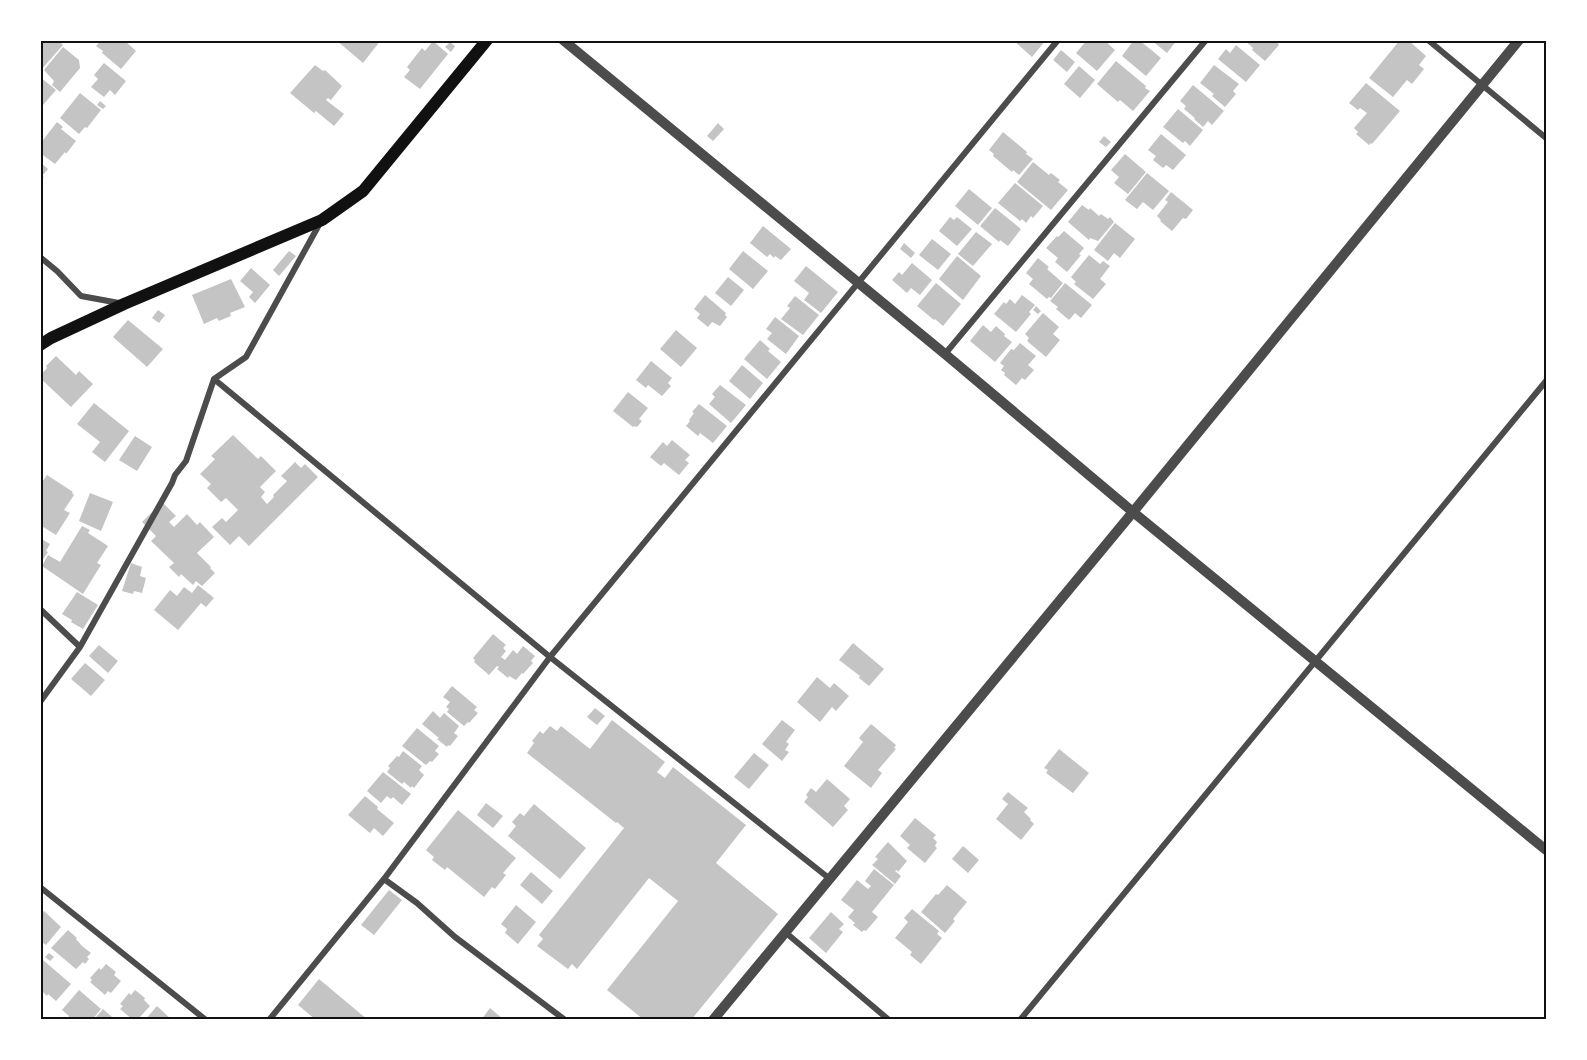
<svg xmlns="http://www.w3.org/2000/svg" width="1587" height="1060" viewBox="0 0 1587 1060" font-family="'Source Sans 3',sans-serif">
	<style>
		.building { fill: #c4c4c4 }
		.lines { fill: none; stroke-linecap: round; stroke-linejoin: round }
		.minor { stroke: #4c4c4c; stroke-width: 6 }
		.tertiary { stroke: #4c4c4c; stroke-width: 10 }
		.secondary { stroke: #111; stroke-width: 12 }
		.neatline { fill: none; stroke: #111; stroke-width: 2 }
	</style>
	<rect width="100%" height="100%" fill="#fff"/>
	<path class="building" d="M40 40H58L63 45 40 71Z
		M101 40H124L136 51 121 69 102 53 103 51 96 46Z
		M336 40H381L363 63Z
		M1013 40H1046L1032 57Z
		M1087 40H1104L1115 50 1097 71 1076 53Z
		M1134 40H1139L1161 58 1146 76 1122 56Z
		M1151 40H1177L1167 53Z
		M1244 40H1276L1279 45 1265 61 1252 50 1253 48Z
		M1400 40H1408L1426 56 1419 65 1424 69 1412 84 1407 80 1393 97 1369 78Z
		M433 41 448 54 420 89 404 77 410 70 407 67 422 48 425 51Z
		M450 42 455 46 451 52 445 47Z
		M1236 45 1260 65 1246 82 1218 59 1226 49 1230 53Z
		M63 47 79 60 80 68 60 92 52 85 54 81 44 70Z
		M1061 50 1075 62 1067 72 1053 60Z
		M1116 61 1146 86 1145 88 1150 91 1133 111 1120 100 1118 102 1097 84Z
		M104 63 126 81 115 95 110 90 104 97 91 87 98 79 94 75Z
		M315 65 323 71 325 70 342 86 331 100 328 98 326 100 344 114 334 126 316 111 314 113 290 93Z
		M1214 65 1239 84 1233 91 1236 94 1225 107 1212 96 1214 94 1200 83Z
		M1079 66 1095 80 1080 98 1064 84Z
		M40 77 56 90 43 105 40 103Z
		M1366 83 1400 111 1372 144 1371 143 1369 145 1356 134 1358 132 1354 128 1367 113 1360 108 1358 110 1349 103Z
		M1193 85 1224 111 1212 125 1208 121 1203 127 1194 119 1195 118 1184 109 1186 106 1180 101Z
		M80 93 101 110 87 128 85 127 79 134 60 118Z
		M100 101 106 106 103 109 97 105Z
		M1178 109 1203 130 1190 146 1185 141 1183 143 1163 127Z
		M57 122 63 127 61 129 76 141 66 154 65 152 55 164 40 153V144Z
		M718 123 724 129 713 141 707 136Z
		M1003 132 1027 152 1026 154 1033 159 1019 175 1013 170 1012 172 993 156 994 154 989 150Z
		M1161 134 1186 155 1173 170 1166 165 1163 168 1153 160 1156 156 1148 150Z
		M1104 136 1111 142 1106 147 1099 142Z
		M1125 154 1146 172 1128 194 1114 183 1119 177 1111 170Z
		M40 162 48 169 42 176 44 177 40 182Z
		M1033 162 1049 175 1051 173 1060 180 1058 182 1068 190 1051 210 1017 182Z
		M1147 173 1169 191 1153 210 1143 202 1137 209 1125 200Z
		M1015 183 1043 206 1033 218 1031 216 1026 223 1022 219 1020 221 998 203Z
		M969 189 992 208 978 225 955 206Z
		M1171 192 1193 210 1186 219 1183 218 1172 231 1160 221 1161 220 1157 216 1168 202 1165 200Z
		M1082 205 1089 210 1090 208 1099 216 1101 214 1108 219 1110 217 1114 222 1098 241 1090 238 1089 240 1068 222Z
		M995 208 1021 229 1008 246 1000 240 999 242 980 226Z
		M950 217 954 220 957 217 972 229 957 246 939 231Z
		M1115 223 1135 239 1120 258 1114 253 1108 261 1094 250Z
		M763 226 791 249 781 260 775 256 774 258 770 254 767 257 750 243Z
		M1064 231 1084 248 1079 254 1081 255 1067 272 1055 262 1058 258 1046 248 1057 236 1058 237Z
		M976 232 992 244 973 266 958 254Z
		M932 239 951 254 938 270 919 255Z
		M904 243 915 253 911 258 900 249Z
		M289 251 296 256 279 276 273 270Z
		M743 251 768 271 753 289 729 269Z
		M1089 255 1100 264 1103 261 1110 266 1100 279 1106 284 1093 299 1074 284 1076 282 1071 277Z
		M957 256 981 276 963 300 939 279Z
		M1038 258 1049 267 1047 269 1063 283 1051 298 1049 297 1047 299 1029 284 1033 279 1026 273Z
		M912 263 932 280 920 295 911 288 907 293 892 280 899 272 902 275Z
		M806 266 838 292 821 313 804 300 809 293 794 281Z
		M251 268 270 285 255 303 249 297 253 292 240 281Z
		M728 277 744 290 731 306 715 293Z
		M231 279 245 307 230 313 231 316 219 321 217 318 204 324 192 295Z
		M936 283 961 304 943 326 935 319 934 320 917 306Z
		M1065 283 1092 305 1081 318 1075 313 1069 320 1056 309 1058 307 1050 301Z
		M705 295 726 313 725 315 727 317 720 326 712 322 708 327 697 318 700 314 694 309Z
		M1022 295 1035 305 1029 312 1031 314 1016 332 994 314 1004 302 1006 304 1010 299 1015 304Z
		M795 296 819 315 803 335 781 319 790 308 787 306Z
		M1036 306 1041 311 1038 314 1033 310Z
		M158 310 165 315 159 323 152 318Z
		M1043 313 1059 327 1053 334 1060 340 1046 357 1027 341 1029 338 1025 334Z
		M775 317 799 336 786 354 767 339 772 333 766 329Z
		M128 320 163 349 147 367 113 337Z
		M983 325 991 332 996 326 1005 334 1004 336 1012 342 995 362 970 341Z
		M676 330 697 348 681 367 660 349Z
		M760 340 770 349 768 351 781 362 767 379 744 359Z
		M1020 343 1036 356 1028 365 1034 370 1025 380 1022 378 1016 385 1004 375 1005 373 1001 370 1004 366 1000 363 1011 349 1014 350Z
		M56 356 76 375 79 371 93 384 71 407 40 378V376L47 368 46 366Z
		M651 361 672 378 668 383 671 386 662 396 648 385 646 388 636 380Z
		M742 365 763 383 750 399 729 381Z
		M720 385 746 405 731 423 709 404 715 397 712 394Z
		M628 392 648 408 639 419 642 421 637 427 634 426 633 427 613 411Z
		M94 403 129 431 105 462 92 452 100 442 77 424Z
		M699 404 727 426 713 443 700 433 698 436 686 426 690 421 689 420 694 413 692 412Z
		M233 435 258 459 261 456 276 471 260 487 265 492 261 497 267 504 274 497 273 495 287 481 281 476 295 462 301 468 305 464 318 477 249 546 239 536 230 545 212 527 222 518 226 522 238 510 226 498 221 502 207 488 211 484 200 474 215 459 211 456Z
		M135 436 152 447 137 471 119 460Z
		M672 440 690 455 685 460 689 463 679 475 664 463 661 466 650 457 663 442 667 446Z
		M47 475 73 492 72 493 74 495 64 510 70 513 56 535 40 525V485Z
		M90 493 113 502 101 531 79 521Z
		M162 502 176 516 169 522 174 527 187 514 197 525 200 522 214 537 197 553 211 567 210 568 215 573 202 586 196 581 193 585 181 574 179 577 169 567 174 563 151 541 156 536 142 522Z
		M82 526 90 530 88 533 108 546 97 563 101 565 83 594 42 566 48 555 60 562Z
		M40 538 50 544 46 551 48 552 40 564Z
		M131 563 142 567 140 576 146 578 142 593 134 591 133 594 122 591Z
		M198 585 214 598 206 607 201 603 178 630 154 610 170 590 177 596 184 587 192 593Z
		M77 592 98 605 83 629 71 622 72 620 62 614Z
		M493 634 506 645 503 648 506 651 501 657 505 660 513 650 517 654 523 646 535 656 531 661 533 663 523 674 522 673 516 680 509 676 508 678 497 669 499 667 497 666 489 675 474 662 475 660 473 658Z
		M853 643 884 669 869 686 859 678 860 676 839 660Z
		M99 645 118 661 108 673 89 656Z
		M85 663 105 680 91 696 71 679Z
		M817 677 830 688 834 683 849 696 836 711 832 707 820 722 797 702Z
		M452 686 477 707 474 710 478 713 469 723 468 722 464 726 447 712 449 709 446 707 450 702 443 697Z
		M595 708 605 716 597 725 587 717Z
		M433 711 440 718 444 713 459 726 454 733 458 736 450 746 448 745 447 747 437 739 439 738 422 724Z
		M612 720 665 762 657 772 665 778 673 767 746 825 716 863 778 914 691 1020H644L607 990 678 901 649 878 577 969 572 964 568 969 537 946 543 939 539 935 624 828 617 822 616 823 527 753 534 743 532 741 540 731 543 734 550 726 557 731 561 726 590 749Z
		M782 720 795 730 786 742 789 744 785 750 789 752 782 761 762 744Z
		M871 724 896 745 894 748 896 749 878 770 882 773 871 788 844 766 863 742 859 738Z
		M417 728 439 746 435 751 439 754 432 762 430 761 426 765 402 746Z
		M1059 749 1089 773 1073 793 1046 773 1048 770 1044 768Z
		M403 751 422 766 419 770 424 775 414 788 412 786 411 788 404 782 402 784 387 772 390 768 388 766 397 756 399 757Z
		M754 753 769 765 749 789 734 777Z
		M383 772 411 794 402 805 393 797 391 799 387 796 381 803 367 791Z
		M827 779 850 799 844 806 848 810 833 827 804 802 808 797 806 795 811 788 816 792Z
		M1008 792 1028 808 1024 812 1031 819 1030 820 1034 824 1021 840 996 819 1008 804 1002 799Z
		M365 796 378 807 377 809 394 823 383 836 374 828 370 833 348 815Z
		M486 803 503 816 493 828 477 815Z
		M534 804 586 848 560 879 508 836 516 826 512 822 520 813 524 816Z
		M458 810 516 858 503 873 506 875 495 889 492 887 484 897 447 867 445 870 432 860 434 857 426 850Z
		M915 818 936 835 933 838 937 842 935 846 937 848 925 863 907 848 910 845 900 836Z
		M888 842 907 861 898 872 897 870 895 871 901 876 895 884 872 865 878 859 875 857Z
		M963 846 979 860 968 873 952 859Z
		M874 869 894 885 872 912 878 917 866 931 864 930 862 932 853 925 855 923 848 917 854 910 841 900 857 880 868 889 871 886 865 881Z
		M531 872 553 891 542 904 520 885Z
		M947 885 967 902 953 919 955 921 945 933 921 912 936 894 938 895Z
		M389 890 402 900 374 935 361 925Z
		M516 905 536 922 518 944 505 933 507 929 501 924Z
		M912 909 939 931 937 934 942 938 921 964 910 955 912 952 895 938 908 922 904 918Z
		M44 911 61 927 46 945 40 941V915Z
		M831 912 844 924 839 929 843 932 826 953 809 938Z
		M68 930 77 938 76 939 82 946 91 953 87 957 89 959 85 964 83 962 76 969 51 948Z
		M49 953 54 957 50 961 45 957Z
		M43 960 71 984 56 1001 48 994 47 996 42 991 40 993V962Z
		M106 964 116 972 114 975 121 981 111 993 108 991 105 995 90 982 92 980 90 978 99 968 101 970Z
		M319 979 368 1020H316L298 1005Z
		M79 990 101 1009 92 1020H69L68 1018 69 1016 62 1010Z
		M135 990 145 998 144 1000 150 1006 139 1018 137 1017 135 1020H133L120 1009 123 1006 120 1004 129 993 131 995Z
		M157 1006 172 1020H145Z
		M490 1008 504 1020H481Z
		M103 1009 112 1017 110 1020H100L96 1017Z"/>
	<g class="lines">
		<path class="minor" d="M1428 40 1546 138
			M40 257 57 271 81 296 119 303
			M945 354 1206 40
			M214 379 550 657 830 879
			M40 609 80 647
			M40 702 80 647 172 483 175 475 186 461 214 379 246 357 320 223
			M384 879 417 903 455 937 565 1020
			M40 887 206 1020
			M785 932 889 1020
			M269 1020 384 879 550 657 1058 40
			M1020 1020 1546 381"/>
		<path class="tertiary" d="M563 40 945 354 1133 512 1546 850
			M713 1020 1133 512 1519 40"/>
		<path class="secondary" d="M40 345 51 338 124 304 322 220 363 191 487 40"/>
	</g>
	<rect width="1587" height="1060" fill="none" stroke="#ffffff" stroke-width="84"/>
	<rect x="42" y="42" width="1503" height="976" class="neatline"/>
</svg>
